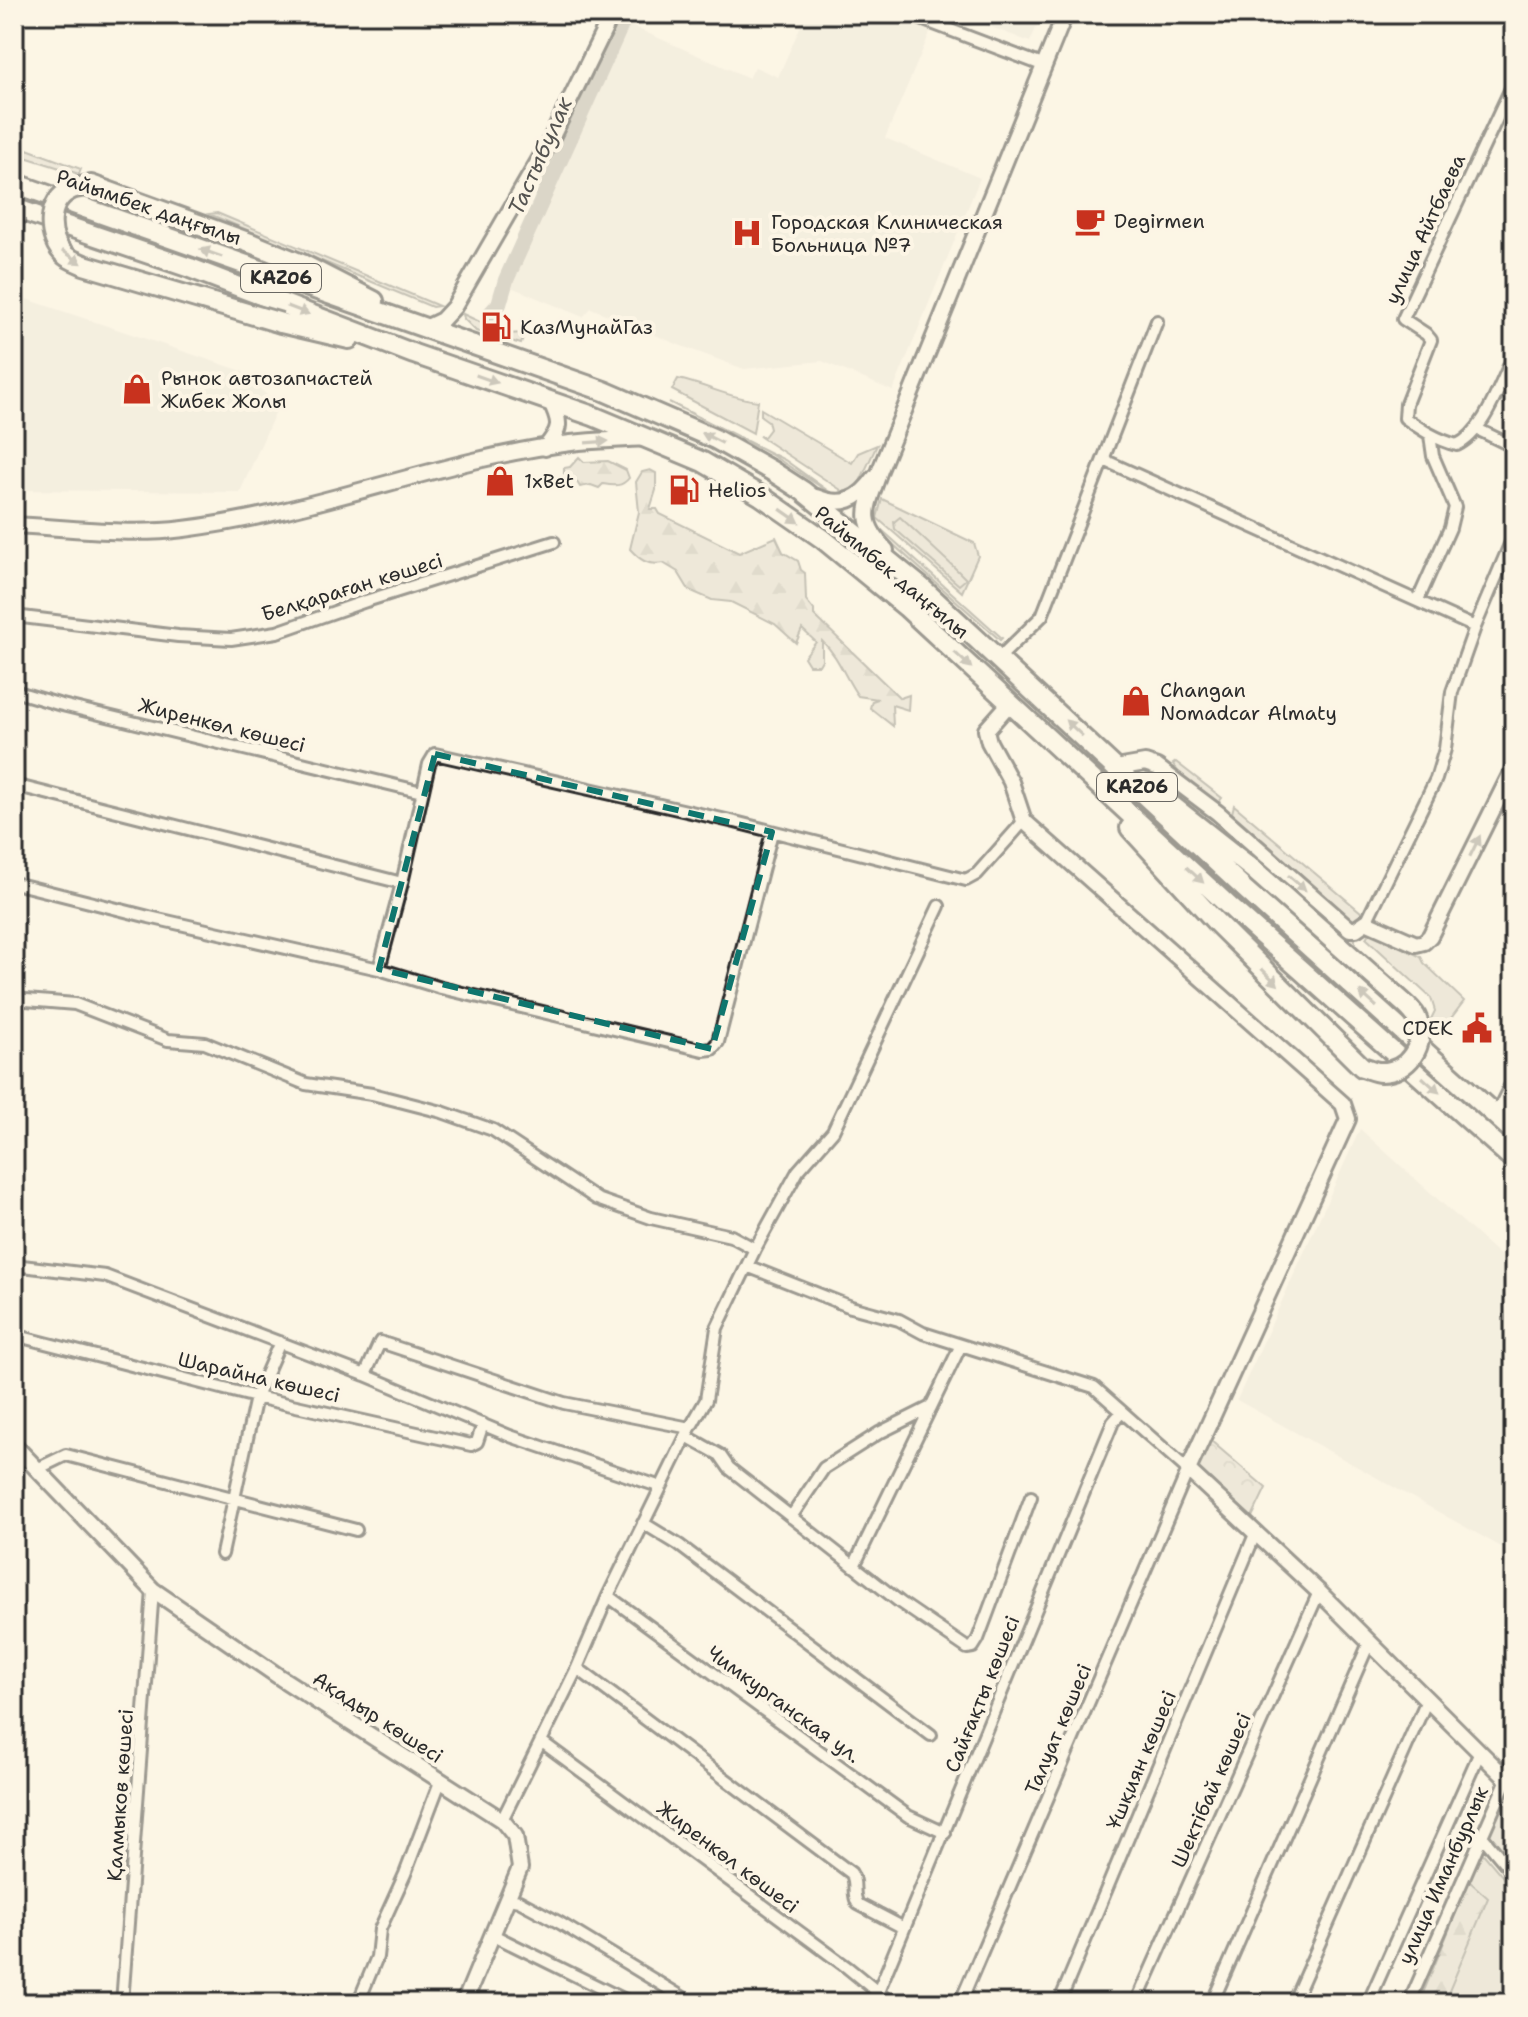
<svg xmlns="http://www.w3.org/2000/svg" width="1528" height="2017" viewBox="0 0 1528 2017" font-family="'Shantell Sans',sans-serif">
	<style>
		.built { fill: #ece6d7 }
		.green { fill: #ded8ca; stroke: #84827a; stroke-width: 2 }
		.forest { fill: url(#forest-firs); stroke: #84827a; stroke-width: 2 }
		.park { fill: url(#park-crowns); stroke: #84827a; stroke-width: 2 }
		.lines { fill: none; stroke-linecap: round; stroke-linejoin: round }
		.river { stroke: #b4b0a5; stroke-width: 16 }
		.street-casing { stroke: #2b2b2b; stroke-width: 16 }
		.secondary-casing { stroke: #2b2b2b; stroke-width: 20 }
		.highway-casing { stroke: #2b2b2b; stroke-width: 24 }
		.street { stroke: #fcf5e5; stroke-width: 10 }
		.secondary { stroke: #fcf5e5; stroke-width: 14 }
		.highway { stroke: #fcf5e5; stroke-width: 18 }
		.highway-bridge-casing { stroke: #2b2b2b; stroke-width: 24; stroke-linecap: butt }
		.highway-bridge { stroke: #fcf5e5; stroke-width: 18 }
		.oneway { fill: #949088 }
		.marked { fill: none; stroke: #0f766e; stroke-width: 6; stroke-dasharray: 16 10; stroke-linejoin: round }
		.labels { text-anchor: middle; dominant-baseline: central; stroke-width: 8; stroke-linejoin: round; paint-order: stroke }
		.shield { fill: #fcf5e5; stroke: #6a6863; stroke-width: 2 }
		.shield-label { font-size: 18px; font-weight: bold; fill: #2b2b2b }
		.street-label { font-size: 20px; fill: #2b2b2b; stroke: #fcf5e5 }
		.poi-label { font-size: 20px; fill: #2b2b2b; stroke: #fcf5e5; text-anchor: start }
		.water-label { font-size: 22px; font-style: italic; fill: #545350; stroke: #fcf5e5 }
	</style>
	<defs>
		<pattern id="forest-firs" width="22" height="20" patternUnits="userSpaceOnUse" patternTransform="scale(2)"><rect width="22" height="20" fill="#ded8ca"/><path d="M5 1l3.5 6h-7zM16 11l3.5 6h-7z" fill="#bfbaae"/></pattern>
		<pattern id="park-crowns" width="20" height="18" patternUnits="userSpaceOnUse" patternTransform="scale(2)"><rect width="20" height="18" fill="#ded8ca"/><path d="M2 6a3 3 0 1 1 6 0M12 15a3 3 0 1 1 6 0" fill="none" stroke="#bfbaae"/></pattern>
	</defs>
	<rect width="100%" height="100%" fill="#fcf5e5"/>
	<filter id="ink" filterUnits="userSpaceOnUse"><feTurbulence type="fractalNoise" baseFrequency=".0125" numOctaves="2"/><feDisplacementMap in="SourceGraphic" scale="16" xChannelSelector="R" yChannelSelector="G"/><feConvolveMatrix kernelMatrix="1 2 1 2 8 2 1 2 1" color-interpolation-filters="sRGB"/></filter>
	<g filter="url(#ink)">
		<path class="built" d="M806 14H893L932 28 885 138 980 178 893 391 822 361 744 369 679 345 591 308 583 317 511 287 629 25 749 78 755 67 778 77Z
			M957 14H1042L1030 42Z
			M14 295 242 371 278 406 240 492 14 490Z
			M1360 1129 1514 1268V1554L1237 1400Z"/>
		<path class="green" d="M27 149 81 169 79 174 25 157Z
			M217 213 439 306 432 307 209 214Z
			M463 314 505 334 525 333 521 344 476 331 464 319Z
			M678 379C706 385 730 398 758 401L753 433 672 390Z
			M669 402 785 460 838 498 770 454Z
			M761 409 852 463 858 453 877 445 857 488 844 492 759 436 764 437 770 429 768 421 761 416Z
			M882 499 974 543 978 556 962 592 877 518Z
			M872 521 1002 638 1000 640 878 531Z
			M1176 762 1222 798 1218 803 1179 773 1173 764Z
			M1234 805 1362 913 1355 922 1232 813Z
			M1217 824 1346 934 1355 936V945L1215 827Z
			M1370 931 1421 957 1424 963 1464 1001 1439 1034 1428 1025 1435 1011 1431 998 1366 938Z
			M1514 1776V1866L1491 1839 1490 1833Z
			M1481 1851 1514 1890V2003H1419Z"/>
		<path class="forest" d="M579 457 584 462 608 461 626 470 629 478C622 487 614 486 603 484L599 488 591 485 580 487 574 477 564 478V468L570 467Z
			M650 470 656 473V490L650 509H657L660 514 739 553 776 537 783 552 798 561 801 570 805 573 806 600 814 610V615L900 698 909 695 908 710 892 705 893 726 870 708 872 701 878 699 858 696C845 678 839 657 822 641V660L819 665H809L804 657 816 642 802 629 796 643 775 624 731 602 712 600 689 590 678 572 663 563C648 566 640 560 630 549L639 512 636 482 642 472Z
			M900 517 957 570 966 579 959 585 895 529 894 522Z
			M1469 1881 1488 1898 1444 2003H1419Z"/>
		<path class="park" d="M1210 1440 1266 1488 1252 1517 1196 1467Z"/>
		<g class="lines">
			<path class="river" d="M490 314 499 304 506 280 626 14"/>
			<g class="street-casing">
				<path id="street" d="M908 14 1045 66
					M1514 82 1403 319 1426 334 1431 340 1406 404 1405 418C1422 430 1437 440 1457 445 1485 432 1500 383 1514 356
					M1477 429 1514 447
					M1104 460 1475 627
					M1418 600 1450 528 1455 507 1433 456 1430 435
					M14 616 178 636 231 639 277 632 366 601 554 542
					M999 658 1042 616 1157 321
					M14 691 58 704 422 792
					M14 785 402 883
					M14 883 149 917 379 969 441 988 703 1050 712 1049 718 1042 772 832
					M1366 922 1436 779 1445 749 1452 692 1475 627 1514 535
					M379 969 402 883 429 764 435 754 735 822 966 880 977 874 1024 821
					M14 999 75 1004 168 1040 205 1043 306 1084 372 1094 442 1112 493 1130 597 1199 651 1218 731 1236 755 1249
					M14 1265 105 1276 365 1375 510 1436 661 1487
					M747 1266 851 1307 899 1320 923 1333 1094 1387 1188 1470 960 2003
					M14 1335 256 1397 471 1445 477 1442 483 1424
					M365 1375 380 1342 564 1403 690 1428
					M686 1436 720 1455 729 1468 901 1603 967 1648 973 1647 978 1639 1031 1497
					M37 1469 66 1455 356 1530
					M791 1517 824 1468 879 1433 931 1407
					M643 1523 679 1545 931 1735
					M222 1554 256 1397 280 1342
					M854 1566 961 1345
					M608 1596 908 1816 945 1833
					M577 1668 851 1873C858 1883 851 1893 858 1904L904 1928
					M542 1742 848 1968 891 2003
					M502 1820 577 1668 608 1596 690 1428 706 1400 717 1328 755 1249 798 1171 833 1131 939 906
					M1482 1836 1514 1874
					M509 1899 519 1901 560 1923 692 2003
					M493 1935 631 2003
					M878 1992 1113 1422 1122 1412
					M122 2003 153 1590
					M358 2003 377 1957 380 1929 405 1874 440 1782
					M1059 2003 1256 1532
					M1136 2003 1319 1592
					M1212 2003 1369 1643
					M1293 2003 1427 1700
					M1368 2003 1480 1752
					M1409 2003 1507 1779"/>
			</g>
			<g class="secondary-casing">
				<path id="secondary" d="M425 328 442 320 454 307 549 143 612 14
					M545 448C562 428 561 423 550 400
					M816 497C842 508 859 500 875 477
					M14 525C70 528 129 536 184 529 316 513 440 459 571 443 595 440 620 440 644 438
					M886 550C856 518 868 507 880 470L1065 14
					M1009 704 986 730 989 742 1011 782 1024 821 1343 1104 1348 1119 1188 1470 1319 1592 1507 1779 1514 1762
					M1122 767 1145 763 1157 767 1218 813 1350 929H1356L1366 922 1416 944 1424 942 1430 936 1514 767
					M1497 1117 1514 1083
					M14 1445 153 1590 281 1678 502 1820 515 1836 520 1868 464 2003"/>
			</g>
			<g class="highway-casing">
				<path id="highway" d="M14 183 604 391 715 439 772 471 803 491 922 588 1244 888 1514 1132
					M14 208 190 268 414 354 593 416 703 462 761 496 823 539 906 607 1229 906 1514 1160
					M302 264 374 301
					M281 323 349 339
					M1160 796 1255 871
					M1130 828 1215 921"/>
			</g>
			<use href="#street" class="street"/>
			<use href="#secondary" class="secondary"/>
			<use href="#highway" class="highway"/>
			<g class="highway-bridge-casing">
				<path id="highway-bridge" d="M281 323 84 265C78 262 71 260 66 256 46 239 46 200 72 189 77 187 85 186 91 185L253 244 302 264
					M1215 921 1362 1067C1367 1068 1374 1072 1380 1072 1408 1073 1427 1044 1417 1019 1415 1013 1409 1008 1405 1004L1255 871"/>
			</g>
			<use href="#highway-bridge" class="highway-bridge"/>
		</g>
		<defs><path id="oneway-solid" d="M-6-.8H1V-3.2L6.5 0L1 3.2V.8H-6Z" transform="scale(2)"/></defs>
		<g class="oneway">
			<use href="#oneway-solid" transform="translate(211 253) rotate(-161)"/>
			<use href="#oneway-solid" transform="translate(72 257) rotate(34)"/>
			<use href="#oneway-solid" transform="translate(298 310) rotate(21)"/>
			<use href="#oneway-solid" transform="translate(487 379) rotate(19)"/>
			<use href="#oneway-solid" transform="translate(712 438) rotate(-153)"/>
			<use href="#oneway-solid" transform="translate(597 442) rotate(-4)"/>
			<use href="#oneway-solid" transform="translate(790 516) rotate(35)"/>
			<use href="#oneway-solid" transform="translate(963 660) rotate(43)"/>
			<use href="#oneway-solid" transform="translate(1074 728) rotate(-137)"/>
			<use href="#oneway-solid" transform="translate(1475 846) rotate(-64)"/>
			<use href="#oneway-solid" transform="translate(1195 875) rotate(43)"/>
			<use href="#oneway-solid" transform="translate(1297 883) rotate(41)"/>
			<use href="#oneway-solid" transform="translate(1270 977) rotate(45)"/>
			<use href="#oneway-solid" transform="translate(1368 999) rotate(-138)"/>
			<use href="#oneway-solid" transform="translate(1431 1085) rotate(42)"/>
		</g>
	</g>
	<path d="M0 0H1528V2017H0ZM435 754 772 832 712 1049 379 969Z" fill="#fcf5e5" fill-opacity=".55" fill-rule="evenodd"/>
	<path class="marked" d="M435 754 772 832 712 1049 379 969Z"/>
	<defs>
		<g id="cafe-bare" transform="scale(2.4)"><path d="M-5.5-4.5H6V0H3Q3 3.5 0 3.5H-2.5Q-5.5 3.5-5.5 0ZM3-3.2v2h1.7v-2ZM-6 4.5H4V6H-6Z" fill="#c8321e" stroke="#fcf5e5" stroke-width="2.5" paint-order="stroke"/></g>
		<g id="hospital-bare" transform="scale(2.4)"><path d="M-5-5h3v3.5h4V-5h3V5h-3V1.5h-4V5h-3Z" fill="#c8321e" stroke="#fcf5e5" stroke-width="2.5" paint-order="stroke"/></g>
		<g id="fuel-bare" transform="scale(2.4)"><path d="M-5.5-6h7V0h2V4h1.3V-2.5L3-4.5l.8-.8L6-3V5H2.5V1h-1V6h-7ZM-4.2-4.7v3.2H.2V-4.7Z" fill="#c8321e" stroke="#fcf5e5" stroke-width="2.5" paint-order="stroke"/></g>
		<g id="shop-bare" transform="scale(2.4)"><path d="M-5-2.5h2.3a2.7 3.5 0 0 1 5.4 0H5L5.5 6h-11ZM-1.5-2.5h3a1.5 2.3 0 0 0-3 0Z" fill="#c8321e" stroke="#fcf5e5" stroke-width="2.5" paint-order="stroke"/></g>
		<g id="civic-bare" transform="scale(2.4)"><path d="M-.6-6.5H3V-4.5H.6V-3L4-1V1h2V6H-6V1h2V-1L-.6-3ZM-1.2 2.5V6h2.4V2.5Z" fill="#c8321e" stroke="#fcf5e5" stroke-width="2.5" paint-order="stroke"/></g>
	</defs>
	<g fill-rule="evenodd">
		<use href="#cafe-bare" x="1090" y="221"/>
		<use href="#hospital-bare" x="747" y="233"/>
		<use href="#fuel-bare" x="496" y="327"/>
		<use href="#shop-bare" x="137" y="389"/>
		<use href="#shop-bare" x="500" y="481"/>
		<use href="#fuel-bare" x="684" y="490"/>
		<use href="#shop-bare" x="1136" y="701"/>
		<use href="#civic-bare" x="1477" y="1028"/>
	</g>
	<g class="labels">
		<g class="shield">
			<rect x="241" y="264" width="80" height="28" rx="6"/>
			<rect x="1097" y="773" width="80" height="28" rx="6"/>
		</g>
		<g class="shield-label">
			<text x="281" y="278">KАZ06</text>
			<text x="1137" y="787">KАZ06</text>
		</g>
		<g class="street-label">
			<text transform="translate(149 207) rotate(19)">Райымбек даңғылы</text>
			<text transform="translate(1425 229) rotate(-65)">улица Айтбаева</text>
			<text transform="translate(892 572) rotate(40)">Райымбек даңғылы</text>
			<text transform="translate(352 587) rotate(-17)">Белқараған көшесі</text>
			<text transform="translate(222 725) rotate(14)">Жиренкөл көшесі</text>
			<text transform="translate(259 1377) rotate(13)">Шарайна көшесі</text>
			<text transform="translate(982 1694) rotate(-68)">Сайғақты көшесі</text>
			<text transform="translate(784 1704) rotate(36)">Чимкурганская ул.</text>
			<text transform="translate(378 1717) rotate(33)">Ақадыр көшесі</text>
			<text transform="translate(1058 1729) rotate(-67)">Талуат көшесі</text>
			<text transform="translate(1141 1760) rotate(-67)">Ұшқиян көшесі</text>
			<text transform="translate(1211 1790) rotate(-66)">Шектібай көшесі</text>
			<text transform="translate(120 1795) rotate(-86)">Қалмыков көшесі</text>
			<text transform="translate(728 1857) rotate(37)">Жиренкөл көшесі</text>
			<text transform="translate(1443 1875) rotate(-66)">улица Иманбурлык</text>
		</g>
		<g class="poi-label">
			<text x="1114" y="221">Degirmen</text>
			<text x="771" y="222">Городская Клиническая<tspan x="771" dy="23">Больница №7</tspan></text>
			<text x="520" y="327">КазМунайГаз</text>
			<text x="161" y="378">Рынок автозапчастей<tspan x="161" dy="23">Жибек Жолы</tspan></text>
			<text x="524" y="481">1xBet</text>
			<text x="708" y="490">Helios</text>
			<text x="1160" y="690">Changan<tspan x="1160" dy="23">Nomadcar Almaty</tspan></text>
			<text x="1453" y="1028" text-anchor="end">CDEK</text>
		</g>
		<g class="water-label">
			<text transform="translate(540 156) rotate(-66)">Тастыбулак</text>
		</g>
	</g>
	<rect width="1528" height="2017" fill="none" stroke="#fcf5e5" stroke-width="48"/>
	<rect x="24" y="24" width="1480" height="1969" fill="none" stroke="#2b2b2b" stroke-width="3" filter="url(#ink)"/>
</svg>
